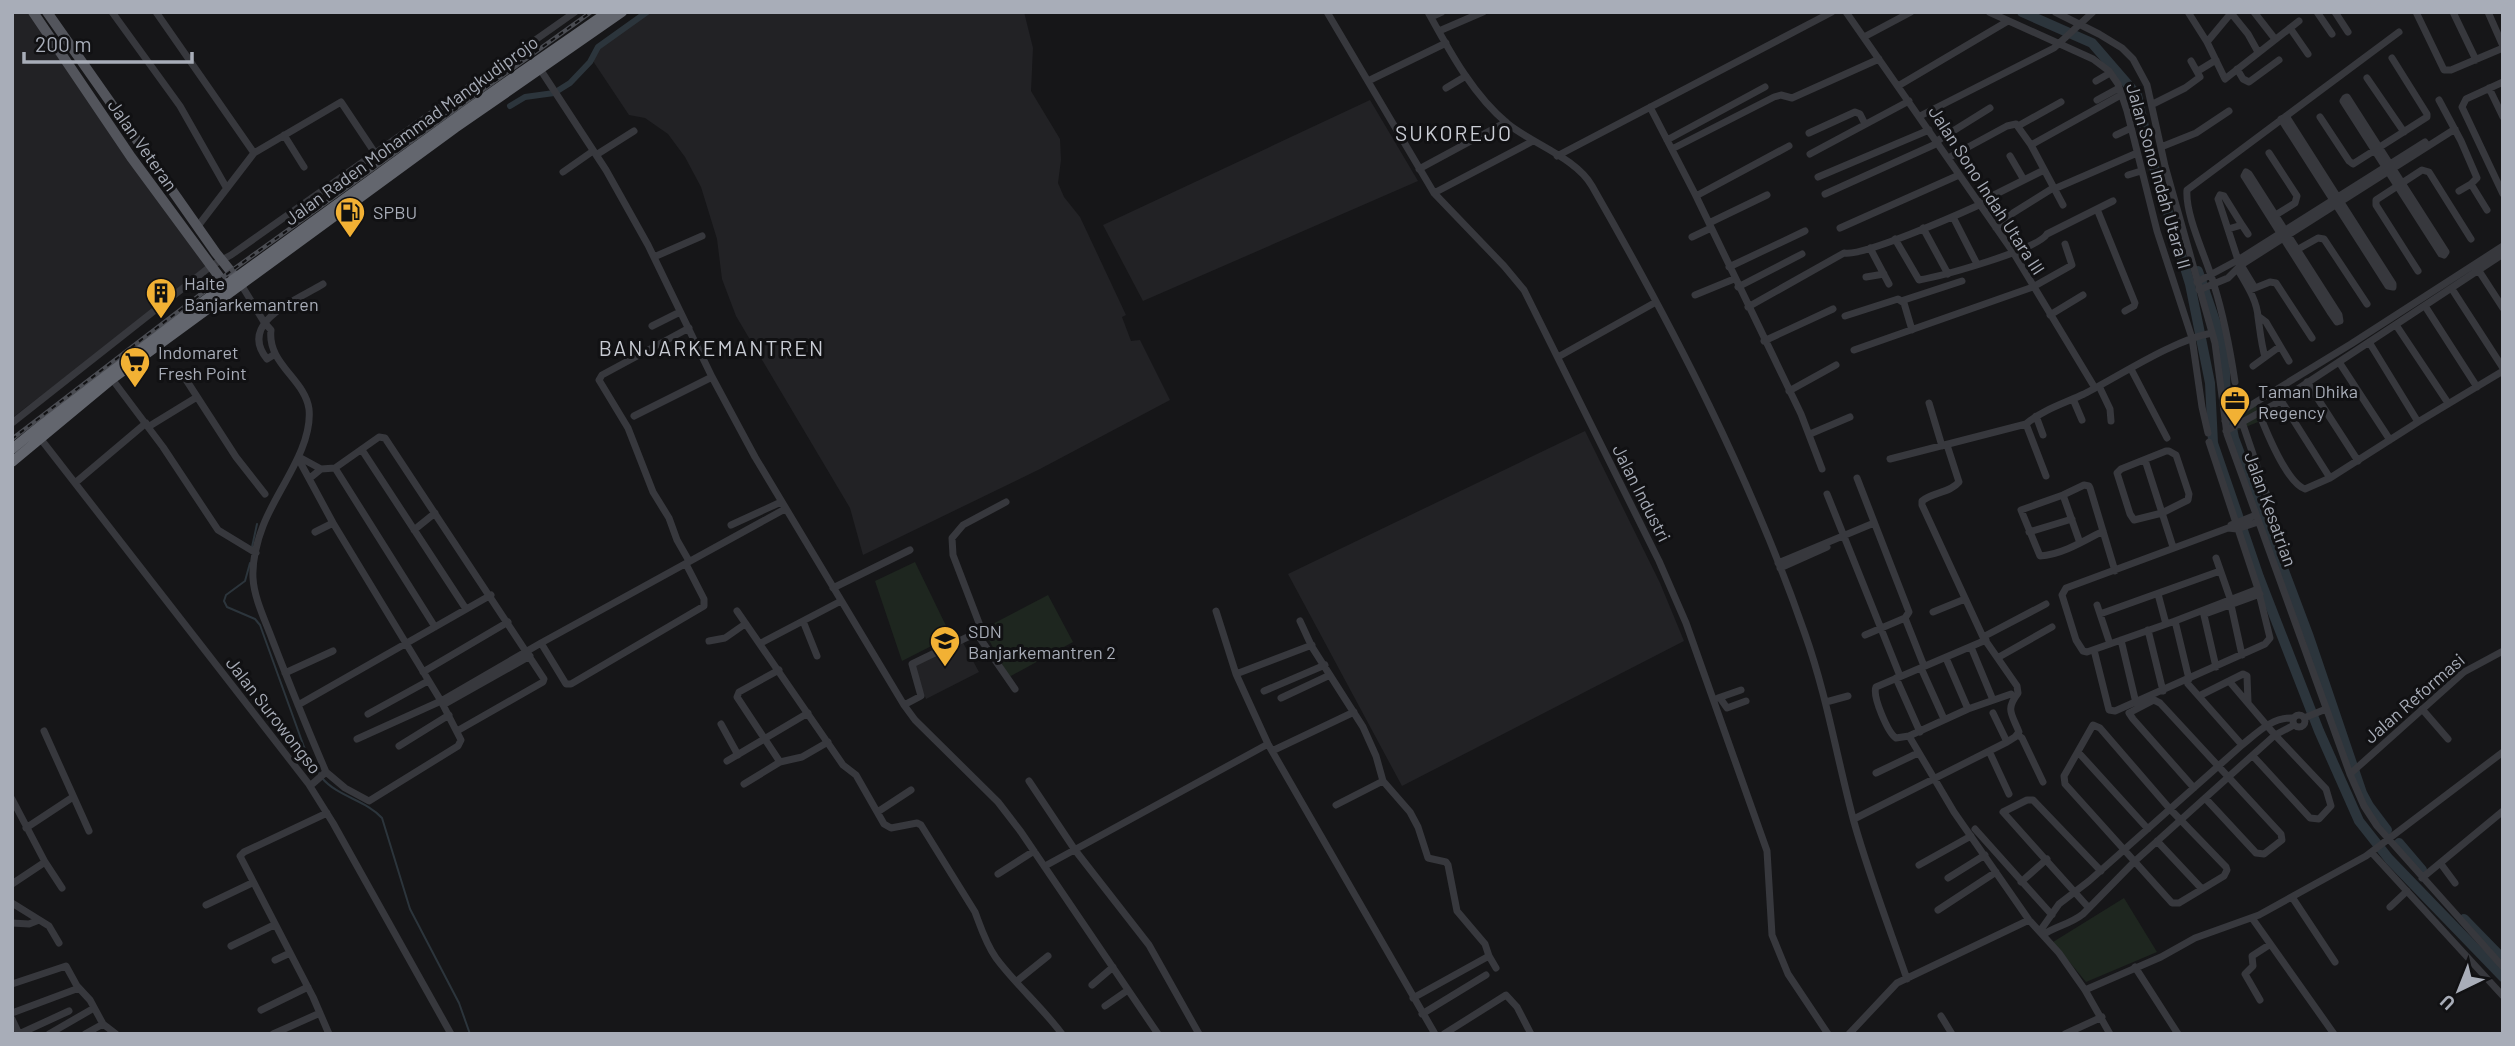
<svg xmlns="http://www.w3.org/2000/svg" width="2515" height="1046" viewBox="0 0 2515 1046" font-family="Barlow,sans-serif">
	<style>
		.built { fill: #222225 }
		.park { fill: #1e261f }
		.lines { fill: none; stroke-linecap: round; stroke-linejoin: round }
		.stream { stroke: #2c353c; stroke-width: 2 }
		.canal { stroke: #2c353c; stroke-width: 6 }
		.river { stroke: #2c353c; stroke-width: 10 }
		.minor { stroke: #37383d; stroke-width: 7 }
		.major { stroke: #53555c; stroke-width: 10 }
		.highway { stroke: #63666e; stroke-width: 10 }
		.rail-casing { stroke: #4a4c52; stroke-width: 4.5 }
		.rail { stroke: #111113; stroke-width: 2; stroke-dasharray: 5; stroke-linecap: butt }
		.labels { text-anchor: middle; dominant-baseline: central; stroke-width: 6; stroke-linejoin: round; paint-order: stroke }
		.street-label { font-size: 18px; fill: #a8adb8; stroke: #111113 }
		.poi-label { font-size: 18px; fill: #a8adb8; stroke: #111113; text-anchor: start }
		.quarter-label { font-size: 21px; letter-spacing: 2px; fill: #c9ccd4; stroke: #111113 }
	</style>
	<rect width="100%" height="100%" fill="#161618"/>
	<path class="built" d="M12 12H33L211 266 12 418Z
		M648 12H1024L1033 48 1031 91 1060 139 1061 160 1058 183 1064 197 1080 217 1126 315 1122 317 1131 341 1140 340 1170 400 1040 469 863 555 850 508 736 316 722 279 717 239 701 187 685 157 668 134 645 118 629 115 593 61 598 46Z
		M1370 100 1418 181 1143 301 1103 225Z
		M1585 431 1660 583 1684 641 1402 786 1288 574Z
		M961 639 979 672 926 699 911 664Z"/>
	<path class="park" d="M2223 396 2255 404 2263 420 2228 434Z
		M915 562 951 636 902 661 875 581Z
		M1048 595 1073 642 1009 677 983 629Z
		M2124 898 2157 952 2086 982 2053 942Z"/>
	<g class="lines">
		<path class="stream" d="M252 547 257 524
			M250 563 245 581 226 595 224 601 227 607 255 619 260 625 304 747 319 773
			M322 778C338 797 366 800 382 818L410 909 459 1003 470 1034"/>
		<path class="canal" d="M510 106 525 97 554 93 570 83 590 62 598 47 647 12"/>
		<path class="river" d="M2022 12 2092 43 2137 95 2150 154 2190 284 2210 383 2213 443 2259 577 2319 731 2359 821 2389 859 2503 977
			M2198 271 2224 347 2226 399 2234 438 2309 637 2362 793 2369 806 2387 830
			M2399 843 2422 870
			M2464 919 2503 959"/>
		<path class="minor" d="M112 12 180 106 226 187
			M156 12 254 153
			M1327 12 1434 193 1504 266 1524 290 1659 561 1686 623 1767 851 1772 935 1788 974 1828 1034
			M1428 12C1450 52 1473 95 1508 124 1533 144 1576 158 1592 186 1674 329 1751 478 1805 634 1827 696 1837 759 1854 822 1869 875 1889 927 1907 979
			M1846 12 2013 252 2095 388
			M1989 12 2093 59 2109 71 2118 84 2127 111 2157 231 2192 338 2202 407 2208 433
			M2055 12 2099 34 2122 48 2133 59 2147 85 2165 166 2215 343 2227 434 2350 774 2364 806 2377 826 2503 967
			M2188 12 2207 42 2225 79 2299 21
			M2254 12 2275 39
			M2317 12 2332 34
			M2335 12 2348 32
			M2416 12 2444 70H2451L2503 48
			M2453 12 2476 60
			M2488 12 2503 46
			M2231 13 2248 34 2258 52
			M1431 17 1442 12
			M2290 28 2308 54
			M1439 31 1483 12
			M1864 37 1911 12
			M2207 42 2232 12
			M540 69 606 170 648 245 712 377 755 457 904 705 915 720 998 802 1021 832 1158 1034
			M2237 69 2243 79 2249 82 2279 60
			M2198 71 2216 60
			M2367 78 2404 132
			M1368 81 1446 43
			M2096 81 2110 73
			M2503 82 2466 99 2462 107 2503 194
			M1898 86 2008 21
			M1446 88 1466 76
			M2489 88 2503 117
			M2345 98 2347 97 2446 252 2444 255
			M2345 98 2343 101 2441 254 2444 255
			M2097 100 2119 88
			M2439 100 2461 141 2477 178 2471 184 2487 210
			M2153 104 2185 88 2200 77 2191 61
			M1650 107 1696 196 1801 414 1822 469
			M1920 116 2054 48 2093 12
			M2320 117 2349 161 2353 164 2427 117V114L2392 58
			M2281 119 2388 286 2393 287V284L2286 116
			M2018 126 2061 102
			M1809 133 1855 112 1860 114 1865 124
			M284 135 304 167
			M2116 135 2131 128
			M1667 140 1765 87
			M1937 141 1990 108
			M2031 145 2121 95
			M2161 147 2196 133 2229 111
			M1672 149 1774 97 1781 95 1792 98 1879 59
			M2269 153 2297 196 2295 203 2274 216
			M1810 154 1909 101
			M596 155 634 131
			M1557 156 1832 12
			M2010 156 2024 180
			M1948 158 2007 126 2016 124 2031 145 2063 205
			M1419 169 1506 122
			M563 172 593 151
			M2246 172 2249 174 2339 315 2340 321 2337 322 2330 312 2244 176Z
			M2128 175 2141 171
			M1818 177 1929 130
			M2054 189 2137 153
			M2459 191 2471 184
			M1434 193 1533 141
			M1825 194 1938 143
			M2220 195 2218 199 2238 260 2255 288
			M2220 195 2224 196 2242 225 2228 229
			M1696 196 1789 146
			M1978 203 2044 170
			M2097 209 2113 201
			M1953 217 1977 264
			M1709 223 1767 195
			M2242 225 2248 234
			M198 226 254 153 341 102 375 153
			M1840 228 1959 175
			M1923 228 1948 274
			M1996 228 2013 213 2053 188
			M1692 237 1711 228
			M1895 239 1919 280C1942 276 2037 250 2047 234L2097 209 2135 303 2134 306 2125 311
			M1870 248 1889 284
			M2293 252 2318 238 2324 239 2367 304
			M654 257 702 236
			M1729 267 1805 231
			M2238 270C2246 284 2257 300 2258 317 2260 330 2261 343 2265 357
			M2418 271 2376 205V200L2422 170 2429 172 2471 239
			M2479 271 2503 308
			M1866 277 1884 274
			M2197 282 2238 260 2425 142
			M242 286 264 322 271 330C267 364 305 379 309 409 313 448 276 491 263 526 257 541 252 562 253 578 254 598 265 620 272 639 289 683 307 728 326 772L310 786
			M1738 287 1802 254
			M2452 289 2503 368
			M2199 290 2228 278 2241 265 2455 129
			M2250 290 2270 282 2276 283 2312 338
			M1695 295 1734 279
			M1901 301 1962 281
			M2425 306 2477 387
			M1748 307 1844 253C1862 257 1957 215 1979 205
			M2050 315 2083 295
			M1845 316 1898 299 1904 303 1912 330
			M2258 316 2266 322 2289 361
			M2396 325 2448 403
			M652 326 680 312
			M689 328 602 375 599 380 628 428 653 492 669 518 677 540 689 561
			M1764 341 1833 309
			M2369 342 2418 422
			M1854 350 2033 287 2072 265 2065 244
			M275 354 267 359C237 322 297 300 323 284
			M1558 357 1656 302
			M2339 362 2390 440
			M2253 366 2279 347
			M2131 369 2167 438
			M183 375 236 457 265 494
			M112 379 163 447 218 530 256 553
			M2235 382C2230 349 2224 317 2214 285 2207 259 2185 216 2187 190L2399 32
			M2307 382 2358 461
			M2099 386 2110 409 2111 421
			M1789 391 1836 365
			M2275 391 2330 478
			M2073 399 2082 420
			M1929 403 1942 446
			M2259 413C2266 431 2287 483 2305 489L2330 478 2418 422 2503 371
			M634 416 712 377
			M2036 416 2043 435
			M2225 421 2351 344 2503 246
			M2242 422 2272 510
			M12 423 211 266 231 255 575 12
			M2026 424 2046 476
			M148 427 197 397
			M2226 431 2275 404 2503 254
			M1810 434 1850 417
			M40 438 308 783 333 823 451 1034
			M362 450 466 609
			M2166 451H2169L2176 455 2189 494 2188 500 2162 513 2134 520 2130 514 2117 473 2121 469Z
			M299 457 321 469
			M1890 459 2026 424C2042 410 2065 403 2084 394 2121 375 2173 340 2212 333
			M299 460 333 523 441 701 461 740 458 746 369 801 345 788 326 772
			M2145 460 2173 547
			M335 468 435 627
			M310 478 321 469 335 468 379 437 385 438 544 679 543 682 457 731
			M1857 478 1909 612 1905 618 1865 635
			M75 483 146 423
			M1827 494 1900 676
			M2063 495 2080 543
			M731 525 781 502
			M2231 525 2256 515
			M414 530 435 513
			M2103 531C2084 541 2061 555 2040 556L2021 510 2063 495 2084 485 2089 486 2090 488 2115 571
			M315 532 333 523
			M2029 532 2072 519
			M2216 558 2230 598
			M1778 563 1874 523
			M1780 568 1827 547
			M833 588 910 550
			M2258 589 2175 621 2087 652 2083 651 2076 640 2062 595 2066 588 2228 528 2237 529 2258 522
			M2158 594 2166 624
			M2097 605 2110 644
			M2231 605 2242 655
			M737 611 843 765 856 775 884 824 891 828 917 823 921 825 975 912C981 928 986 944 996 958 1016 985 1042 1007 1062 1034
			M1216 611 1236 674 1268 744 1435 1034
			M2203 611 2216 667
			M1933 612 1965 599
			M2100 614 2220 571
			M2205 614 2260 594
			M1905 618 1924 666
			M803 621 817 656
			M1300 621 1312 647 1363 727 1376 756 1383 781 1410 812 1418 827 1428 858 1446 862 1448 865 1457 911 1485 944 1489 956
			M2175 621 2189 679
			M2148 630 2163 691
			M977 634 1015 689
			M1983 637 2046 604
			M1986 640 1876 687C1872 696 1888 733 1896 738L1909 736 1968 709 2011 694
			M2121 640 2136 703
			M709 641 725 638 745 624
			M541 643 566 684H571L704 606V599L686 564
			M761 643 841 601
			M1971 647 1993 700
			M2094 650 2109 710 2115 711 2265 644 2270 638 2258 589 2209 442
			M1999 657 2052 627
			M1946 658 1968 709
			M1921 668 1944 719
			M779 670 739 692 737 697 780 762
			M423 672 508 622
			M285 673 333 651
			M1236 674 1312 645
			M1896 678 1920 732
			M2229 681 2275 735 2326 789 2331 806 2319 819 2310 818 2253 756
			M2188 684 2242 745
			M1264 691 1325 665
			M2199 696 2243 674 2247 676 2248 702
			M1281 698 1330 675
			M1718 698 1741 690
			M1720 698 1727 708 1746 701
			M1826 702 1848 696
			M298 705 491 595
			M443 705 530 656
			M904 705 921 696 912 664 980 631 979 623 953 555 952 538 963 525 1006 502
			M2422 709 2448 739
			M1993 713 2007 742
			M368 714 428 681
			M2293 721a6 6 0 1 1 12 0a6 6 0 1 1-12 0Z
			M2304 718 2326 709
			M721 724 738 755
			M2093 725 2100 728 2170 809 2226 867 2227 870 2224 876 2179 903H2172L2065 784 2064 776Z
			M44 731 89 831
			M2018 735 2022 738 2043 782
			M1909 736 1954 812 2029 920 2059 953 2085 990 2161 957 2195 938 2259 915 2366 856 2503 752
			M357 739 441 701 541 643 785 509
			M399 746 449 715
			M1272 751 1354 712
			M1989 751 2009 794
			M2078 752 2148 829
			M727 761 808 713
			M1876 773 1918 753
			M2350 774 2464 672 2503 651
			M1029 781 1075 850 1149 945 1199 1034
			M744 784 780 762 802 757 828 742
			M2194 788 2133 719 2129 713 2154 700 2160 703 2281 834 2282 840 2264 854 2256 853 2205 798
			M12 799 45 862 62 888
			M1336 805 1383 781
			M879 811 911 790
			M327 813 244 852 240 856 313 997 329 1034
			M1854 819 2007 742 2015 737 2019 732C2012 714 2005 710 2018 693L2017 686 1983 637 1922 505V501C1933 492 1950 493 1959 482L1947 445
			M26 828 73 797
			M1975 829 2052 915
			M2157 841 2202 889
			M2372 853 2503 996
			M2441 864 2455 883
			M1919 865 1971 836
			M1045 866 1268 744
			M998 874 1034 851
			M1948 878 1985 855
			M2422 878 2503 811
			M2021 882 2047 859
			M12 884 45 862
			M2292 897 2335 962
			M12 903 49 926 59 943
			M206 905 252 883
			M2088 907 2003 812 2027 800H2033L2101 871
			M2390 907 2407 891
			M1938 910 1996 872
			M2252 918 2334 1034
			M12 923 29 924 39 920
			M2040 931 2059 904 2089 881 2242 745C2257 733 2272 717 2293 718
			M2043 935C2055 926 2069 925 2083 914L2134 862 2275 735 2294 725
			M231 946 274 925
			M275 960 290 953
			M2135 967 2178 1034
			M1017 981 1048 956
			M12 984 66 966 77 986 90 1000 103 1024 116 1034
			M1092 985 1113 967
			M2085 990 2110 1034
			M1413 998 1489 956 1496 968
			M2260 1000 2245 974 2253 966 2252 956 2269 945
			M1105 1006 1128 990
			M261 1010 308 987
			M12 1013 79 988
			M1422 1014 1486 975
			M1941 1016 1952 1034
			M12 1019 19 1034
			M19 1034 69 1011
			M49 1034 94 1008
			M85 1034 103 1024
			M273 1034 320 1013
			M1444 1034 1506 995 1517 1007 1531 1034
			M1849 1034 1897 983 2029 920
			M2065 1034 2102 1017"/>
		<path class="major" d="M33 12 131 157 229 290
			M47 12 216 253 240 283"/>
		<path class="highway" d="M12 449 105 373 471 107 608 12
			M12 462 112 379 455 128 622 12"/>
		<g class="rail-casing">
			<path id="rail" d="M12 439 231 271 591 12"/>
		</g>
		<use href="#rail" class="rail"/>
	</g>
	<defs>
		<g id="fuel-pin" transform="scale(1.575)"><path d="M0 17L-7.5 6A9.5 9.5 0 1 1 7.5 6Z" fill="#f2b134" stroke="#111113"/><path d="M-5.5-6h7V0h2V4h1.3V-2.5L3-4.5l.8-.8L6-3V5H2.5V1h-1V6h-7ZM-4.2-4.7v3.2H.2V-4.7Z" fill="#111"/></g>
		<g id="building-pin" transform="scale(1.575)"><path d="M0 17L-7.5 6A9.5 9.5 0 1 1 7.5 6Z" fill="#f2b134" stroke="#111113"/><path d="M-4-6H4V6H1V3H-1V6H-4ZM-2.5-4.3h1.7v1.8h-1.7ZM.8-4.3h1.7v1.8H.8ZM-2.5-1h1.7V.8h-1.7ZM.8-1h1.7V.8H.8Z" fill="#111"/></g>
		<g id="supermarket-pin" transform="scale(1.575)"><path d="M0 17L-7.5 6A9.5 9.5 0 1 1 7.5 6Z" fill="#f2b134" stroke="#111113"/><path d="M-6-5.5h2.5l.6 2H6L4.5 2H-2.5L-4.4-4H-6ZM-1.5 3.2a1.3 1.3 0 1 0 .1 0ZM3 3.2a1.3 1.3 0 1 0 .1 0Z" fill="#111"/></g>
		<g id="office-pin" transform="scale(1.575)"><path d="M0 17L-7.5 6A9.5 9.5 0 1 1 7.5 6Z" fill="#f2b134" stroke="#111113"/><path d="M-6-3h4V-5.5h4V-3h4V5H-6ZM-1-4.5V-3h2v-1.5ZM-6 0V1H6V0Z" fill="#111"/></g>
		<g id="school-pin" transform="scale(1.575)"><path d="M0 17L-7.5 6A9.5 9.5 0 1 1 7.5 6Z" fill="#f2b134" stroke="#111113"/><path d="M0-5L7-2L0 1L-7-2ZM-4 1L0 2.5L4 1V4Q0 6-4 4Z" fill="#111"/></g>
	</defs>
	<g fill-rule="evenodd">
		<use href="#fuel-pin" x="350" y="212"/>
		<use href="#building-pin" x="161" y="293"/>
		<use href="#supermarket-pin" x="135" y="362"/>
		<use href="#office-pin" x="2235" y="401"/>
		<use href="#school-pin" x="945" y="641"/>
	</g>
	<g class="labels">
		<g class="street-label">
			<text transform="translate(411 130) rotate(-36)">Jalan Raden Mohammad Mangkudiprojo</text>
			<text transform="translate(143 145) rotate(55)">Jalan Veteran</text>
			<text transform="translate(2159 176) rotate(74)">Jalan Sono Indah Utara II</text>
			<text transform="translate(1987 190) rotate(57)">Jalan Sono Indah Utara III</text>
			<text transform="translate(1642 493) rotate(63)">Jalan Industri</text>
			<text transform="translate(2271 509) rotate(70)">Jalan Kesatrian</text>
			<text transform="translate(2414 698) rotate(-41)">Jalan Reformasi</text>
			<text transform="translate(274 715) rotate(52)">Jalan Surowongso</text>
		</g>
		<g class="poi-label">
			<text x="373" y="212">SPBU</text>
			<text x="184" y="283">Halte<tspan x="184" dy="21">Banjarkemantren</tspan></text>
			<text x="158" y="352">Indomaret<tspan x="158" dy="21">Fresh Point</tspan></text>
			<text x="2258" y="391">Taman Dhika<tspan x="2258" dy="21">Regency</tspan></text>
			<text x="968" y="631">SDN<tspan x="968" dy="21">Banjarkemantren 2</tspan></text>
		</g>
		<g class="quarter-label">
			<text x="1454" y="132">SUKOREJO</text>
			<text x="712" y="347">BANJARKEMANTREN</text>
		</g>
	</g>
	<rect width="2515" height="1046" fill="none" stroke="#a8adb8" stroke-width="28"/>
	<g transform="translate(2459 990) rotate(223)" stroke="#111113" stroke-width="5" paint-order="stroke">
	<path d="M0-5L12 26L0 18L-12 26Z" fill="#a8adb8"/>
	<text y="-10" font-size="19" font-weight="bold" text-anchor="middle" fill="#a8adb8">U</text>
	</g>
	<path d="M24 52v10h168v-10" fill="none" stroke="#a8adb8" stroke-width="3.5"/>
	<text x="35" y="52" font-size="21" fill="#a8adb8" stroke="#111113" stroke-width="5" paint-order="stroke">200 m</text>
</svg>
